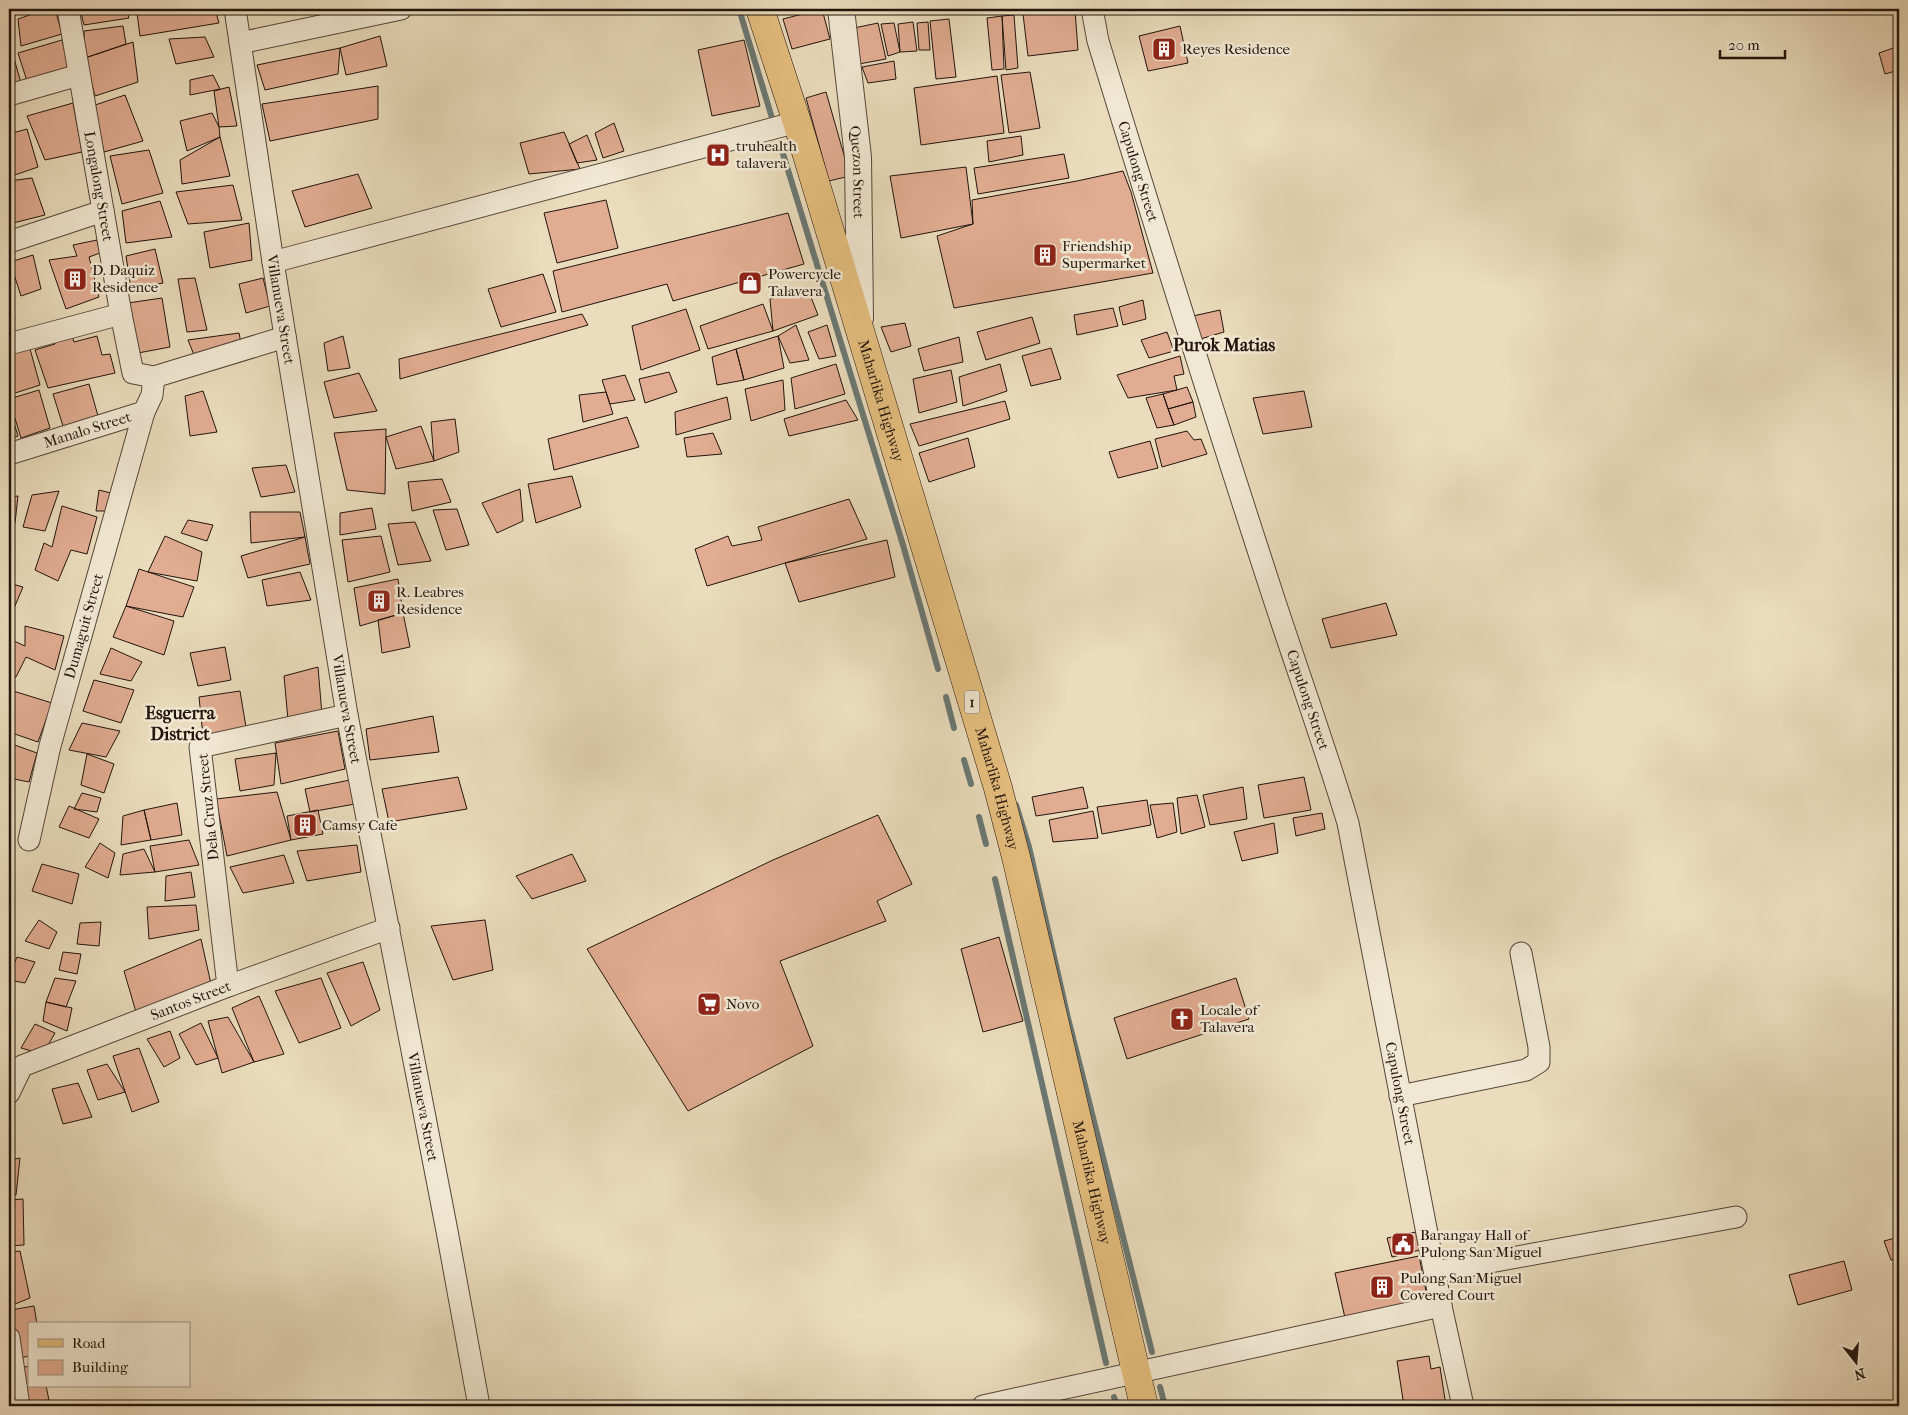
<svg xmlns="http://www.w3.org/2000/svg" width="1908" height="1415" viewBox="0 0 1908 1415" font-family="'IM FELL French Canon',serif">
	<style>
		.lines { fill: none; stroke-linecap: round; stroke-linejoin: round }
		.stream { stroke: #6a7874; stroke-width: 6 }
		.building { fill: #e1ac91; stroke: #22140d }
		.minor-casing { stroke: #544639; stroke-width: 23 }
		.tertiary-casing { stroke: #544639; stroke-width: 28 }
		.primary-casing { stroke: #22140d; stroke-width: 29 }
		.minor { stroke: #f1e8d3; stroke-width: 21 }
		.tertiary { stroke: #f1e8d3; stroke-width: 26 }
		.primary { stroke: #e5be7e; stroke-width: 28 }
		.labels { text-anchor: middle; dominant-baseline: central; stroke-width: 5; stroke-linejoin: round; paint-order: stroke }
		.shield { fill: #f1e8d3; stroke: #605448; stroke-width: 1 }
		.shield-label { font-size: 14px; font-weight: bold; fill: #22140d }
		.poi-label { font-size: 15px; fill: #22140d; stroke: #f1e8d3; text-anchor: start }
		.street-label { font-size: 15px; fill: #22140d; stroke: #f1e8d3 }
		.quarter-label { font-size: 18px; font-weight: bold; fill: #22140d; stroke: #f1e8d3 }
	</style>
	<rect width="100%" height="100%" fill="#eadcbc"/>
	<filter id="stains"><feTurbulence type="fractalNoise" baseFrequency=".004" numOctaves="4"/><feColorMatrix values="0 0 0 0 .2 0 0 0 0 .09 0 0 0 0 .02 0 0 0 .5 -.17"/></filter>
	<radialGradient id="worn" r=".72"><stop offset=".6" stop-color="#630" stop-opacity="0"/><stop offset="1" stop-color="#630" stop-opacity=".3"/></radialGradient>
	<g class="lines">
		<path class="stream" d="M739 9 772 118
			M780 144 903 545 938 669
			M946 697 954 728
			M964 760 971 784
			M1016 805 1029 847 1068 1018 1152 1352
			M979 817 986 844
			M995 879 1106 1363
			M1160 1387 1165 1406
			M1114 1397 1117 1406"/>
	</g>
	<path class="building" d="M9 9H21L9 13Z
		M47 9H55L62 34 21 46 18 19Z
		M80 9H126L129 18 84 25Z
		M156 9H215L219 23 140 36 137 13Z
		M822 9 830 39 792 49 783 19Z
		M1075 10 1078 50 1028 56 1023 14Z
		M1014 15 1018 68 1006 70 1002 16Z
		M1002 16 1004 69 992 70 987 18Z
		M949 19 956 77 936 79 930 21Z
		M913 22 917 51 900 52 898 24Z
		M928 22 930 50H919L917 23Z
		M878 23 886 59 859 64 854 28Z
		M894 23 900 52 888 56 881 24Z
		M123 26 126 44 85 58 84 31Z
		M1180 26 1188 63 1148 71 1139 36Z
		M9 30 13 49 9 51Z
		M380 36 387 66 346 75 340 48Z
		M205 37 214 57 176 64 169 39Z
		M62 40 70 72 27 81 18 53Z
		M744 40 760 106 712 116 698 50Z
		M133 42 138 82 95 96 85 58Z
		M1899 46V70L1885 74 1879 53Z
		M340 48 338 74 265 90 257 65Z
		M13 55 21 83 9 86V56Z
		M894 61 896 79 868 83 862 67Z
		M1030 72 1040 128 1009 133 1001 75Z
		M213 75 220 89 190 95V80Z
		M997 76 1004 133 921 145 914 88Z
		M378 86V119L270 141 262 104Z
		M229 87 237 126 219 127 214 91Z
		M826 92 850 176 829 181 806 98Z
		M125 95 143 141 104 152 92 106Z
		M73 103 82 152 45 160 27 116Z
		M212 113 219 127 220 137 187 151 180 121Z
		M614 123 624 151 603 158 595 133Z
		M27 129 38 167 9 177V134Z
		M564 132 580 169 529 174 520 143Z
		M587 135 597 160 577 163 569 144Z
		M1021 136 1023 155 989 162 987 141Z
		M220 137 230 176 182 184 180 160Z
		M149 150 163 193 122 204 110 156Z
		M1064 154 1069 178 978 194 974 168Z
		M966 167 973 224 901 238 890 176Z
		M1123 171 1131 192 1153 273 954 308 937 236 973 224 972 200 1077 181Z
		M358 174 372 208 305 227 292 191Z
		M32 178 45 215 9 224V181Z
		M233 185 242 220 188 224 176 192Z
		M606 200 618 248 557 263 544 213Z
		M160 201 172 237 126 243 122 211Z
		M788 213 804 264 673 301 667 284 562 312 553 271Z
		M249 223 252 260 210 268 204 232Z
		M97 240 100 253 89 257 99 297 66 309 49 260 77 256 73 245Z
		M155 249 163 283 131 289 126 256Z
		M33 255 41 289 21 296 10 262Z
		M543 274 556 312 501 327 488 289Z
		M195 278 207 330 187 332 178 279Z
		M263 278 270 306 246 313 239 284Z
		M807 287 818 315 773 331 770 299Z
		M162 298 170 347 138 353 128 303Z
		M1143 300 1146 319 1123 325 1119 307Z
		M9 302 15 320 9 321Z
		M763 304 773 331 708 349 700 326Z
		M1113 308 1118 326 1077 335 1074 315Z
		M686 309 700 350 641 370 632 326Z
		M1220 310 1224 332 1197 340 1193 316Z
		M582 314 588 325 400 379 399 359Z
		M1032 317 1040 343 986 360 977 332Z
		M905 323 911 346 891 352 881 327Z
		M796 325 809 360 790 363 778 336Z
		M827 325 836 356 819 359 808 332Z
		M1167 332 1174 351 1149 358 1141 340Z
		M71 333 74 342 97 336 102 355 110 354 115 373 48 388 35 350 55 344 54 337Z
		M239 333 241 343 194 355 188 340Z
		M343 336 350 368 328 371 324 343Z
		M778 336 784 368 744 380 736 349Z
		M959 337 963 362 924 371 918 349Z
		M1051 348 1061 379 1031 386 1022 356Z
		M30 349 40 385 9 395V354Z
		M736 349 744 380 717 385 712 357Z
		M1180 356 1184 374 1174 376 1177 390 1128 398 1117 375Z
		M836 364 845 394 795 409 791 378Z
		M1000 364 1007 391 963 406 959 377Z
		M951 370 957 402 919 413 913 379Z
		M669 372 677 392 645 403 639 379Z
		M359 373 377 411 334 418 324 382Z
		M625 375 635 400 610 404 602 380Z
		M783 380 785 410 751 421 745 389Z
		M89 384 98 416 63 426 53 394Z
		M1187 387 1193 402 1168 409 1163 394Z
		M39 390 50 428 21 438 9 399Z
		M203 391 217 432 190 436 185 396Z
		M1304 391 1312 427 1263 434 1253 398Z
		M606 392 613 414 583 422 579 395Z
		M1163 394 1174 425 1157 428 1146 398Z
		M727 397 731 419 676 435 675 412Z
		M846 400 858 420 789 436 784 419Z
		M1005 401 1010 419 919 446 910 424Z
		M1193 402 1196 417 1174 425 1168 409Z
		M9 406 18 436 9 439Z
		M627 417 639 447 554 470 548 439Z
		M455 419 459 452 434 461 431 422Z
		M421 426 434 461 396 469 386 437Z
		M386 429 385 494 347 490 334 433Z
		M1187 431 1194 440 1201 439 1207 454 1162 467 1155 439Z
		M713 433 722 454 687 457 684 438Z
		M968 438 975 467 929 482 919 453Z
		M1150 441 1158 468 1118 478 1109 452Z
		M286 465 295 492 261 497 252 468Z
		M572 476 581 507 536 523 528 484Z
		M442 479 451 502 412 511 408 482Z
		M520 489 523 521 497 533 482 503Z
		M99 490 115 494 112 511H96Z
		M59 491 45 531 23 527 32 495Z
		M18 496 15 523 9 522V497Z
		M849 499 867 539 707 586 695 549 728 536 732 546 762 540 758 527Z
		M62 506 97 517 87 554 71 550 58 581 35 570 44 543 52 547Z
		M372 508 376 529 340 535V513Z
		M457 509 469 545 446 550 433 510Z
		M250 512H300L305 537 251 543Z
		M188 520 213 525 207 541 181 533Z
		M415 522 431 561 398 565 388 524Z
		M165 536 202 552 197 581 148 572Z
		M381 536 390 572 348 582 342 540Z
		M305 537 310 564 248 578 241 556Z
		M887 540 895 577 799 602 785 563Z
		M139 569 194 587 183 617 126 606Z
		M300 572 311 600 267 606 262 580Z
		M398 579 403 613 360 626 354 588Z
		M9 583 23 587 9 620Z
		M1386 603 1397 635 1331 648 1322 619Z
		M126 606 174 621 164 655 113 637Z
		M403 613 410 647 382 653 378 620Z
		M25 626 64 636 55 670 26 657 16 677 9 674V658L14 641 25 646Z
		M225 647 231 680 198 686 190 653Z
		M111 648 142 662 131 681 100 674Z
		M318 667 322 715 288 720 284 676Z
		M94 680 134 690 121 723 83 711Z
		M10 690 52 703 38 742 9 732Z
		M240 691 246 727 203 736 199 697Z
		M433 716 439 752 370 760 366 729Z
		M82 723 120 731 106 757 69 750Z
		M338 731 345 769 281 784 275 743Z
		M9 743 37 753 29 782 9 778Z
		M276 753 274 785 240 791 235 759Z
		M87 754 114 764 104 793 81 785Z
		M458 777 467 809 389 822 382 789Z
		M1304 777 1311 810 1264 818 1258 785Z
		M350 780 355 804 310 812 305 789Z
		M1083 787 1088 808 1036 816 1032 797Z
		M1243 787 1247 819 1210 825 1203 795Z
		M277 792 291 840 227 856 216 799Z
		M82 793 101 798 97 812 74 809Z
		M1197 795 1205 827 1181 834 1177 798Z
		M1147 800 1151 825 1102 834 1097 807Z
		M177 803 182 835 151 840 144 810Z
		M1173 803 1177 832 1157 838 1150 805Z
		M69 806 99 819 89 838 59 827Z
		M144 810 151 840 121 845 123 816Z
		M318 810 323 834 291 840 287 816Z
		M1093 811 1098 838 1053 842 1049 820Z
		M1322 813 1325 829 1296 836 1293 818Z
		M878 815 912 884 877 901 886 921 780 961 813 1046 688 1111 587 949 773 860Z
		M1274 823 1278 853 1242 861 1234 832Z
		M189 840 199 865 155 872 150 846Z
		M100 843 115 853 108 878 85 867Z
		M357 845 361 872 307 881 297 851Z
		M144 849 155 872 120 875 123 854Z
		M572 854 586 881 532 899 516 876Z
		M284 855 294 883 243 893 230 867Z
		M42 864 79 874 72 904 32 891Z
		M191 872 195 897 165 901 166 876Z
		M196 905 199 930 149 939 147 907Z
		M39 920 57 932 49 949 25 941Z
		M485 920 493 970 453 980 431 926Z
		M101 922 99 946 77 944 80 923Z
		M999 937 1023 1021 983 1032 961 949Z
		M201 939 211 984 136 1012 124 971Z
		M63 952 81 954 77 974 59 970Z
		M17 957 35 962 25 983 9 980V975Z
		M363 962 380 1010 351 1026 327 973Z
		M55 978 76 981 66 1007 46 1002Z
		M321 978 341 1028 299 1043 275 991Z
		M1236 978 1249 1019 1127 1059 1114 1018Z
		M259 996 284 1054 254 1062 232 1008Z
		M46 1002 72 1008 67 1031 43 1021Z
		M228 1017 254 1062 222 1073 208 1021Z
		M201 1023 218 1058 196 1065 179 1034Z
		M35 1024 55 1033 43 1054 21 1048Z
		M170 1031 180 1058 164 1067 147 1039Z
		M139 1048 159 1102 132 1112 113 1056Z
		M107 1064 125 1092 98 1100 87 1070Z
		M78 1083 92 1117 63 1124 52 1089Z
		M20 1158 16 1195H9V1160Z
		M23 1199 24 1245 9 1246V1200Z
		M1416 1232 1420 1250 1392 1257 1387 1238Z
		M1899 1237V1260H1891L1884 1241Z
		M20 1251 30 1298 10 1306 9 1252Z
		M1419 1256 1428 1301 1345 1318 1335 1273Z
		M1844 1261 1852 1290 1798 1305 1789 1275Z
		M34 1306 37 1324H29V1356L20 1358 11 1310Z
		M1429 1356 1431 1369 1440 1367 1446 1406H1404L1397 1361Z
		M29 1366V1386H46L49 1400 25 1403 21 1368Z"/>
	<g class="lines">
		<g class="minor-casing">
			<g id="minor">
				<path id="s1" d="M68 9 121 314 133 373 154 377"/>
				<path id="s2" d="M235 9 273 262 347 715 447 1231 479 1406"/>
				<path id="s3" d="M1092 9 1098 41C1155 227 1213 412 1273 596 1298 672 1325 747 1348 823L1441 1306 1463 1406"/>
				<path d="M240 43 401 9"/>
				<path d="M9 95 79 75"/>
				<path d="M9 242 103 211"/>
				<path d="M273 262 797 122"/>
				<path d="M9 344 121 314"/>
				<path id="s4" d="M9 454 144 412 152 395 154 377 285 337"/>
				<path id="s5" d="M29 840 50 746 144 412"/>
				<path d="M228 986 200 747 347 715"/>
				<path id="s6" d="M9 1093 22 1066 228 986 389 928"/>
				<path d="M1400 1096 1526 1070 1539 1062V1047L1521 953"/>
				<path d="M1435 1272 1736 1217"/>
				<path d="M9 1338 19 1406"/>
				<path d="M983 1406 1441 1306"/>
			</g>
		</g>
		<g class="tertiary-casing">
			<g id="tertiary">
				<path id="s7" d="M841 9 858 157 860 318"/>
			</g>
		</g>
		<g class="primary-casing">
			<g id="primary">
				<path id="s8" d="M760 9 797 122 998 788 1016 857 1144 1406"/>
			</g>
		</g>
		<use href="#minor" class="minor"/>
		<use href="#tertiary" class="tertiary"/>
		<use href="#primary" class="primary"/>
	</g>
	<defs>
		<g id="building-square" transform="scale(1.25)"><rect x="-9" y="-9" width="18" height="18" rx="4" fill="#8f2418" stroke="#f1e8d3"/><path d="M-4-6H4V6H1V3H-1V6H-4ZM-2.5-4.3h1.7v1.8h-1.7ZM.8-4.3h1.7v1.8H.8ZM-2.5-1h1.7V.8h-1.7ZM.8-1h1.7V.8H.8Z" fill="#fff"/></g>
		<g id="hospital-square" transform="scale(1.25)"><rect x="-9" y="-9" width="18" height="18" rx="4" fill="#8f2418" stroke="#f1e8d3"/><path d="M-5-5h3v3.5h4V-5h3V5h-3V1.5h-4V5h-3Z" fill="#fff"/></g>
		<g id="shop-square" transform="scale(1.25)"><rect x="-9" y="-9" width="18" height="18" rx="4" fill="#8f2418" stroke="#f1e8d3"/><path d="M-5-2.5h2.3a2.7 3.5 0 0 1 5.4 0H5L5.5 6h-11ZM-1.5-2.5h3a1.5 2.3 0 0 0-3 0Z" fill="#fff"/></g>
		<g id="supermarket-square" transform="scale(1.25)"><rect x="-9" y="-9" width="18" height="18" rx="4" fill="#8f2418" stroke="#f1e8d3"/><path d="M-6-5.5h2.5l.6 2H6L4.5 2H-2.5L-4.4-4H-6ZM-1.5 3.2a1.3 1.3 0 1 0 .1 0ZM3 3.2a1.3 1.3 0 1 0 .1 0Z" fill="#fff"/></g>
		<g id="church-square" transform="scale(1.25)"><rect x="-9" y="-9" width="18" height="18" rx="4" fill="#8f2418" stroke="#f1e8d3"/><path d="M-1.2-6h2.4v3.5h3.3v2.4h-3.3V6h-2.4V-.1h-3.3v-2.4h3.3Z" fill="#fff"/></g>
		<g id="civic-square" transform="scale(1.25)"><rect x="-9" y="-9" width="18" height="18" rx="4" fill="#8f2418" stroke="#f1e8d3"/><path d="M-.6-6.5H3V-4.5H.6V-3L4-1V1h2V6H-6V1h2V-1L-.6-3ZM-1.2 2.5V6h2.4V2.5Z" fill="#fff"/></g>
	</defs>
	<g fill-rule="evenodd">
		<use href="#building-square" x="1164" y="49"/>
		<use href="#hospital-square" x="718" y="155"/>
		<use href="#building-square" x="1045" y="255"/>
		<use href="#building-square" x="75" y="279"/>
		<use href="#shop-square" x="750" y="283"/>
		<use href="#building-square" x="379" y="601"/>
		<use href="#building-square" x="305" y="825"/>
		<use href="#supermarket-square" x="709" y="1004"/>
		<use href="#church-square" x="1182" y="1019"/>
		<use href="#civic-square" x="1403" y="1244"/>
		<use href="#building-square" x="1382" y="1287"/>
	</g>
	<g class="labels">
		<rect class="shield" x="964.5" y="690.5" width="15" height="23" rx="4"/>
		<g class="shield-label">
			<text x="972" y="702">1</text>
		</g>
		<g class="poi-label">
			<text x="1182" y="49">Reyes Residence</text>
			<text x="736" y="146">truhealth<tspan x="736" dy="17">talavera</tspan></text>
			<text x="1062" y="246">Friendship<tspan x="1062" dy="17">Supermarket</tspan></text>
			<text x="92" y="270">D. Daquiz<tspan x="92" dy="17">Residence</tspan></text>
			<text x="768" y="274">Powercycle<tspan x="768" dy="17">Talavera</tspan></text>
			<text x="396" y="592">R. Leabres<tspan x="396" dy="17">Residence</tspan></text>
			<text x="322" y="825">Camsy Cafe</text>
			<text x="726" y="1004">Novo</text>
			<text x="1200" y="1010">Locale of<tspan x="1200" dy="17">Talavera</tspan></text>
			<text x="1420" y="1235">Barangay Hall of<tspan x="1420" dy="17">Pulong San Miguel</tspan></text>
			<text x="1400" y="1278">Pulong San Miguel<tspan x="1400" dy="17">Covered Court</tspan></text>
		</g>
		<g class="street-label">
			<text stroke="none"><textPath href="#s3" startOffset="169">Capulong Street</textPath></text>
			<text stroke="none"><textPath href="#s7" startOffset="164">Quezon Street</textPath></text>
			<text stroke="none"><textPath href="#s1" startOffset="180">Longalong Street</textPath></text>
			<text stroke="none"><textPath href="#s2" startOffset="304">Villanueva Street</textPath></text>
			<text stroke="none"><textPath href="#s8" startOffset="410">Maharlika Highway</textPath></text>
			<text stroke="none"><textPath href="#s4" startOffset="82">Manalo Street</textPath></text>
			<text stroke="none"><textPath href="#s5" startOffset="221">Dumaguit Street</textPath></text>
			<text stroke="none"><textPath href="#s3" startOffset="724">Capulong Street</textPath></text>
			<text stroke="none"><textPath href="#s2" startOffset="709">Villanueva Street</textPath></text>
			<text stroke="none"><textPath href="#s8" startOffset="815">Maharlika Highway</textPath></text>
			<text transform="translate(208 807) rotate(-96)">Dela Cruz Street</text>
			<text stroke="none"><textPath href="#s6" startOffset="211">Santos Street</textPath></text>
			<text stroke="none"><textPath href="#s3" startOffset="1129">Capulong Street</textPath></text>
			<text stroke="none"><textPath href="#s2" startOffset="1114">Villanueva Street</textPath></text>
			<text stroke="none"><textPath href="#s8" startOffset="1220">Maharlika Highway</textPath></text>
		</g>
		<g class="quarter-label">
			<text x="1224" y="345">Purok Matias</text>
			<text x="180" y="713">Esguerra<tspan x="180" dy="21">District</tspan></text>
		</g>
	</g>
	<rect width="1908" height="1415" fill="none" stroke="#eadcbc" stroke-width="30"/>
	<rect x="10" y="10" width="1888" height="1395" fill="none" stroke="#22140d" stroke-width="2.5"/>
	<rect x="15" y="15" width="1878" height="1385" fill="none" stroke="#22140d"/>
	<rect x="28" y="1322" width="162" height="65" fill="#f1e8d3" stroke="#9e9384"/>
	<rect x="38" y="1339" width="25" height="8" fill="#e5be7e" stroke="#9e9384"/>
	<text x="72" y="1348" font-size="15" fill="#22140d">Road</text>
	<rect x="38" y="1360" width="25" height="15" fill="#e1ac91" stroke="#9e9384"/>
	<text x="72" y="1372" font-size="15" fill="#22140d">Building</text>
	<g transform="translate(1856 1362) rotate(163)" stroke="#f1e8d3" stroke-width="4" paint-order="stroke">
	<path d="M0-4L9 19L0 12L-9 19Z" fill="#22140d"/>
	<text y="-8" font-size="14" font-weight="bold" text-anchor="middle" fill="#22140d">N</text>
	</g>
	<path d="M1720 50v8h65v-8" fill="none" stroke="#22140d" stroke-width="2.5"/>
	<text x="1728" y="50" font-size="15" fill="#22140d" stroke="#f1e8d3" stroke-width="4" paint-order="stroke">20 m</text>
	<rect width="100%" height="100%" filter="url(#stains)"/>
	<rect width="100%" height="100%" fill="url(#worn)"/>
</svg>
